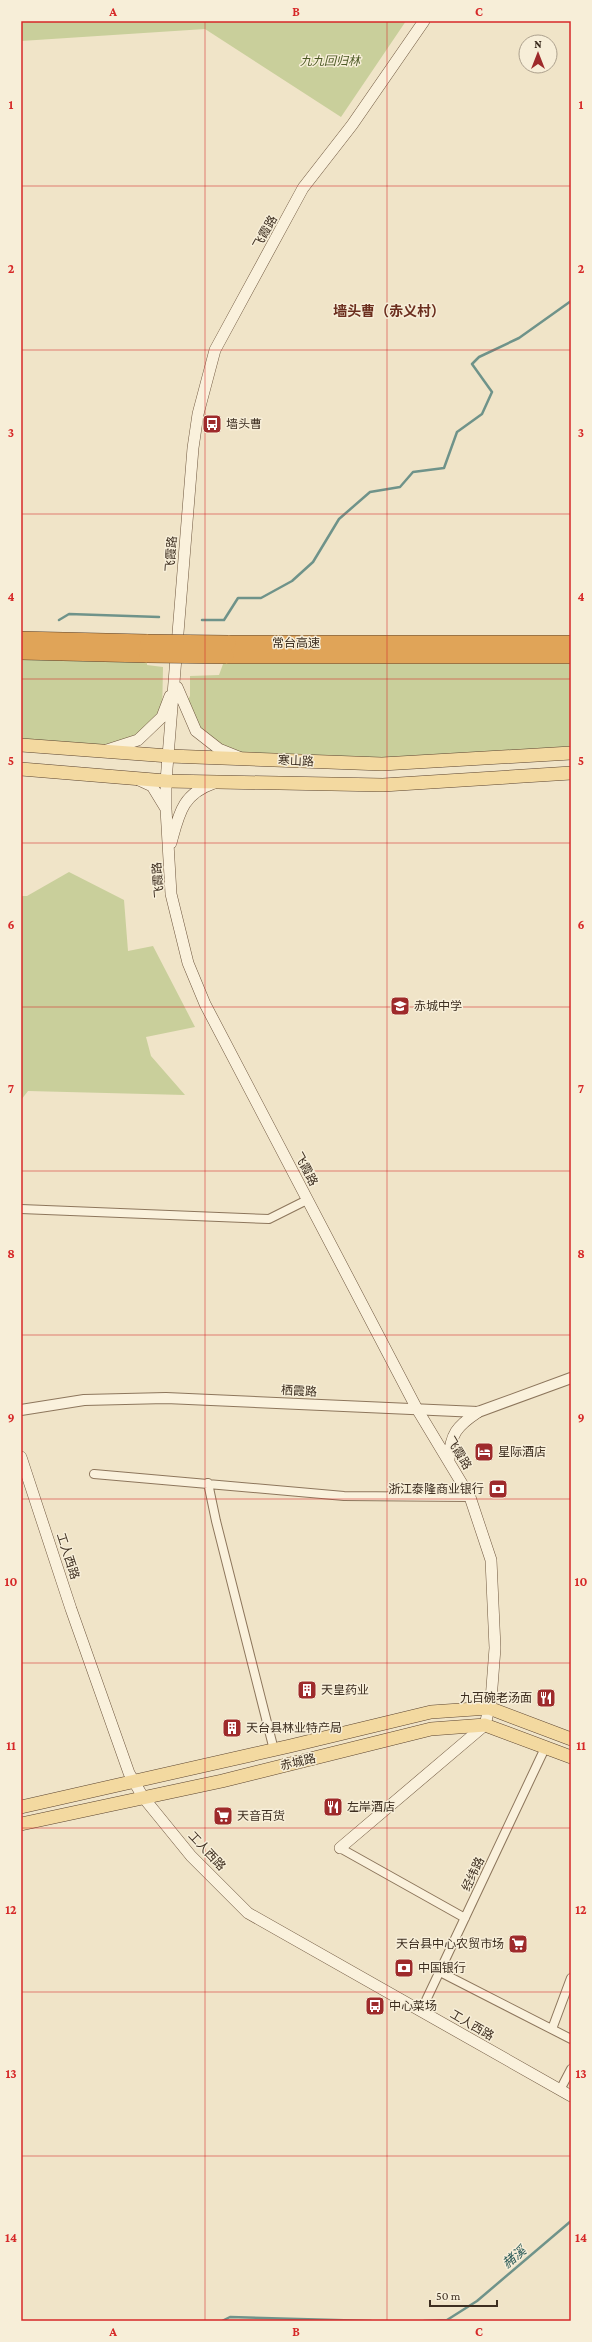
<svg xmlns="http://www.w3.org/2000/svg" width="592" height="2342" viewBox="0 0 592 2342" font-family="'Crimson Pro','Noto Sans SC',serif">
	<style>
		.green { fill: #c9cf9b }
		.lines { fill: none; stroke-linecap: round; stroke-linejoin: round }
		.stream { stroke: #6f938a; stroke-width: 2.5 }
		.minor-casing { stroke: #8d765c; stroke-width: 10 }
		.tertiary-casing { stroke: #8d765c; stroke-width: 12 }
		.secondary-casing { stroke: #6f573f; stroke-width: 12 }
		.primary-casing { stroke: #5b4430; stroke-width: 14 }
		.motorway-casing { stroke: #5b4430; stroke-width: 16 }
		.minor { stroke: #faf1dc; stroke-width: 8 }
		.tertiary { stroke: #faf1dc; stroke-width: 10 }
		.secondary { stroke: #faf1dc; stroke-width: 11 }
		.primary { stroke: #f3d9a0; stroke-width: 13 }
		.motorway { stroke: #e0a458; stroke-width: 15 }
		.motorway-bridge-casing { stroke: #5b4430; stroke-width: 16; stroke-linecap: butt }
		.motorway-bridge { stroke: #e0a458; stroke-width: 15 }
		.grid { fill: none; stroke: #d62828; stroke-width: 1; stroke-opacity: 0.55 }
		.labels { text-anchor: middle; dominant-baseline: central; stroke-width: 3; stroke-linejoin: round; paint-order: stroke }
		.park-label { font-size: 12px; font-style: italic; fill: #4d5a26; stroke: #f7eed8 }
		.street-label { font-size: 12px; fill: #3d2e20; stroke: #f7eed8 }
		.poi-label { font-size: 12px; fill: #3d2e20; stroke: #f7eed8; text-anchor: start }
		.water-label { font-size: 13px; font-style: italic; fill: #2f5d5a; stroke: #f7eed8 }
		.quarter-label { font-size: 14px; font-weight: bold; fill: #6b2e1e; stroke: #f7eed8 }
		.neatline { fill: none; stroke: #d62828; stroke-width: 1.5 }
		.grid-label { font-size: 13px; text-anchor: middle; font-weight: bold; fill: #d62828 }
	</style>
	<rect width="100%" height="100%" fill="#f0e4c8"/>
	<path class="green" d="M21 21H406L341 117 205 29 21 41Z
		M21 652 147 655V665L163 667 162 717 138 740 104 751 21 745Z
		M226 656H571V753L508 757 243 759 196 731 184 706 190 696V676L219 675Z
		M69 872 124 900 128 951 153 946 195 1027 146 1037 151 1056 185 1095 28 1091 21 1100V896H27Z"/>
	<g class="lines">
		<path class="stream" d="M59 620 69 614 159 617
			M202 620H224L238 598H261L292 581 313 562 339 519 370 492 400 487 413 472 444 468 457 432 482 414 492 392 472 364 479 357 519 338 571 301
			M222 2321 230 2317 371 2321
			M424 2321 447 2320 477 2301 571 2221"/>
		<g class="minor-casing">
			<path id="minor" d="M21 1209 269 1219 307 1200
				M94 1474 344 1496 470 1497
				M208 1483 216 1521 274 1750
				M340 1848 465 1918
				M440 1972 571 2039
				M421 2011 545 1748
				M552 2029 571 1978
				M560 2090 571 2069"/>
		</g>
		<g class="tertiary-casing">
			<path id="tertiary" d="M21 1410 84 1400 166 1398 478 1412 571 1378"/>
		</g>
		<g class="secondary-casing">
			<path id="secondary" d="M177 687 196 731 219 749 239 757
				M107 750 138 740 162 717 170 696
				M139 780 152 786 166 809
				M171 843C179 814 182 794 214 783
				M21 1457 71 1609 129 1773 143 1797 191 1856 248 1913 571 2096
				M449 1460C450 1434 457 1426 478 1412
				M340 1848 485 1725 491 1700 495 1648 491 1560 470 1497 417 1409 205 1004 188 963 171 894 166 809V781L193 448 198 414 215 350 303 188 352 125 424 21"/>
		</g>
		<g class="primary-casing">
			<path id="primary" d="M21 745 169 756 382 764 571 753
				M21 769 166 781 383 785 571 773
				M21 1807 290 1746 431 1712 489 1708 571 1739
				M21 1824 222 1781 431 1729 485 1725 571 1757"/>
		</g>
		<g class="motorway-casing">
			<path id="motorway" d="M21 639 148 642
				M228 643H571
				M21 652 147 655
				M226 656H571"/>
		</g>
		<use href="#minor" class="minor"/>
		<use href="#tertiary" class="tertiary"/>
		<use href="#secondary" class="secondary"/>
		<use href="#primary" class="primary"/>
		<use href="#motorway" class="motorway"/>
		<g class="motorway-bridge-casing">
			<path id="motorway-bridge" d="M148 642 228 643
				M147 655 226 656"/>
		</g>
		<use href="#motorway-bridge" class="motorway-bridge"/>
	</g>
	<path class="grid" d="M205 21V2321M387 21V2321M21 186H571M21 350H571M21 514H571M21 679H571M21 843H571M21 1007H571M21 1171H571M21 1335H571M21 1499H571M21 1663H571M21 1828H571M21 1992H571M21 2156H571"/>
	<defs>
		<g id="bus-square" transform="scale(1)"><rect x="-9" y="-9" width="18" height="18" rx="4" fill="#9e2a2b" stroke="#f7eed8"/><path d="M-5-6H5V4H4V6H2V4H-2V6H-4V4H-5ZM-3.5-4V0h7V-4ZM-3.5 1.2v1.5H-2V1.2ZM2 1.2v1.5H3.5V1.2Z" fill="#fff"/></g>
		<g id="school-square" transform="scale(1)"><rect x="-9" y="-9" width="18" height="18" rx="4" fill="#9e2a2b" stroke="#f7eed8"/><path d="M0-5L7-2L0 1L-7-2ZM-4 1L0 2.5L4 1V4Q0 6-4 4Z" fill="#fff"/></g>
		<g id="hotel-square" transform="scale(1)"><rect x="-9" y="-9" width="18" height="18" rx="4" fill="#9e2a2b" stroke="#f7eed8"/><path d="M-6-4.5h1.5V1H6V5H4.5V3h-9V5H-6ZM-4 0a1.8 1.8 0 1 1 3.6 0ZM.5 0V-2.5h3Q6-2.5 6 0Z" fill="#fff"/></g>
		<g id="bank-square" transform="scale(1)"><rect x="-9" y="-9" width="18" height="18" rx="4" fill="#9e2a2b" stroke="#f7eed8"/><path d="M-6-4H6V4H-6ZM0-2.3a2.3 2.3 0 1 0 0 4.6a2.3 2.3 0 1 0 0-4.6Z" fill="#fff"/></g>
		<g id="building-square" transform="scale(1)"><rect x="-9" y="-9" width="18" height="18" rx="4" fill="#9e2a2b" stroke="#f7eed8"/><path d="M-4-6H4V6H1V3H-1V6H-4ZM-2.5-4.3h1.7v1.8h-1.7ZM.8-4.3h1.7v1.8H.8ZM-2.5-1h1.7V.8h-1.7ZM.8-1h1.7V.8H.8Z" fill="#fff"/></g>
		<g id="restaurant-square" transform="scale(1)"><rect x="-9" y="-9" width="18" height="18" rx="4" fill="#9e2a2b" stroke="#f7eed8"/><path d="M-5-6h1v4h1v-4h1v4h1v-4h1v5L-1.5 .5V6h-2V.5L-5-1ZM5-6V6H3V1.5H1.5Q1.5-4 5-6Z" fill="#fff"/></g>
		<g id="supermarket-square" transform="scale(1)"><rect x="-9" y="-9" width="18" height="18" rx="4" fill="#9e2a2b" stroke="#f7eed8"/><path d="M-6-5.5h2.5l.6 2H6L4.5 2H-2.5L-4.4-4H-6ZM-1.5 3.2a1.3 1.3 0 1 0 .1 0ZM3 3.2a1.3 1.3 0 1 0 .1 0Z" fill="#fff"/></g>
	</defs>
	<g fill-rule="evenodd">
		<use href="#bus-square" x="212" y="424"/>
		<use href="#school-square" x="400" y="1006"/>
		<use href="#hotel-square" x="484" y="1452"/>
		<use href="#bank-square" x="498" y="1489"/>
		<use href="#building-square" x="307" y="1690"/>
		<use href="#restaurant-square" x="546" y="1698"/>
		<use href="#building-square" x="232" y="1728"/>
		<use href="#restaurant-square" x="333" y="1807"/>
		<use href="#supermarket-square" x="223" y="1816"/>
		<use href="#supermarket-square" x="518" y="1944"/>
		<use href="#bank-square" x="404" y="1968"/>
		<use href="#bus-square" x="375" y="2006"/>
	</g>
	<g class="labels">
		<g class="park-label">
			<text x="330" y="61">九九回归林</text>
		</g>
		<g class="street-label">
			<text transform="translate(265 232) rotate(-61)">飞霞路</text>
			<text transform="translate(171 554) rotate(-86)">飞霞路</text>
			<text x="296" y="643">常台高速</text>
			<text transform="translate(296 761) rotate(2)">寒山路</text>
			<text transform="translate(158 880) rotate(-95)">飞霞路</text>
			<text transform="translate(306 1169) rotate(62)">飞霞路</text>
			<text transform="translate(299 1391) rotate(3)">栖霞路</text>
			<text transform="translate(459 1453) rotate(59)">飞霞路</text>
			<text transform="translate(68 1556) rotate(72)">工人西路</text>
			<text transform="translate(298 1762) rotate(-13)">赤城路</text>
			<text transform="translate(207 1851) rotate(47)">工人西路</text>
			<text transform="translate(473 1874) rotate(-65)">经纬路</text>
			<text transform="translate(472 2025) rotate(30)">工人西路</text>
		</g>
		<g class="poi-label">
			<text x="226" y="424">墙头曹</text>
			<text x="414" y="1006">赤城中学</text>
			<text x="498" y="1452">星际酒店</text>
			<text x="484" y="1489" text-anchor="end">浙江泰隆商业银行</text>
			<text x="321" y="1690">天皇药业</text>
			<text x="532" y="1698" text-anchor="end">九百碗老汤面</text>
			<text x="246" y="1728">天台县林业特产局</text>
			<text x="347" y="1807">左岸酒店</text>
			<text x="237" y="1816">天音百货</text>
			<text x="504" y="1944" text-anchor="end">天台县中心农贸市场</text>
			<text x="418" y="1968">中国银行</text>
			<text x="389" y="2006">中心菜场</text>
		</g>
		<g class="water-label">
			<text transform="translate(514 2257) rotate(-40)">赭溪</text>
		</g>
		<g class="quarter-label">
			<text x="389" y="311">墙头曹（赤义村）</text>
		</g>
	</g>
	<rect width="592" height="2342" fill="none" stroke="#f7eed8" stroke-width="44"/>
	<g transform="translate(538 54)"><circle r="19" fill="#f7eed8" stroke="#ada18e"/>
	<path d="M0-3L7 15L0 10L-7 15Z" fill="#9e2a2b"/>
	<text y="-6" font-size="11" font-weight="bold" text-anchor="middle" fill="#3d2e20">N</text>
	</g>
	<path d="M430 2300v6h67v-6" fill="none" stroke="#3d2e20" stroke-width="2"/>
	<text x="436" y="2300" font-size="12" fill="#3d2e20" stroke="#f7eed8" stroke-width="3" paint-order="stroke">50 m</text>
	<rect x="22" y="22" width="548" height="2298" class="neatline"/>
	<g class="grid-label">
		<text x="113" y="16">A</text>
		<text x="296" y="16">B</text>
		<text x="479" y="16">C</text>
		<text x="11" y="109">1</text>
		<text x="581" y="109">1</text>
		<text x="11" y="273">2</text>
		<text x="581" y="273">2</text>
		<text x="11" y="437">3</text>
		<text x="581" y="437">3</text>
		<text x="11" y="601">4</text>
		<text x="581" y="601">4</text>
		<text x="11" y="765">5</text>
		<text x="581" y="765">5</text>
		<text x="11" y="929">6</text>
		<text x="581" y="929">6</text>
		<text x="11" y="1093">7</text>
		<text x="581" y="1093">7</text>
		<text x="11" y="1258">8</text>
		<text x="581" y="1258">8</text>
		<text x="11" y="1422">9</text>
		<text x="581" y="1422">9</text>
		<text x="11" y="1586">10</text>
		<text x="581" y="1586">10</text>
		<text x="11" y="1750">11</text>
		<text x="581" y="1750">11</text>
		<text x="11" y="1914">12</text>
		<text x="581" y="1914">12</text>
		<text x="11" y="2078">13</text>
		<text x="581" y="2078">13</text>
		<text x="11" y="2242">14</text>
		<text x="581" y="2242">14</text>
		<text x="113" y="2336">A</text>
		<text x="296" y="2336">B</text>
		<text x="479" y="2336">C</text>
	</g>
</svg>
